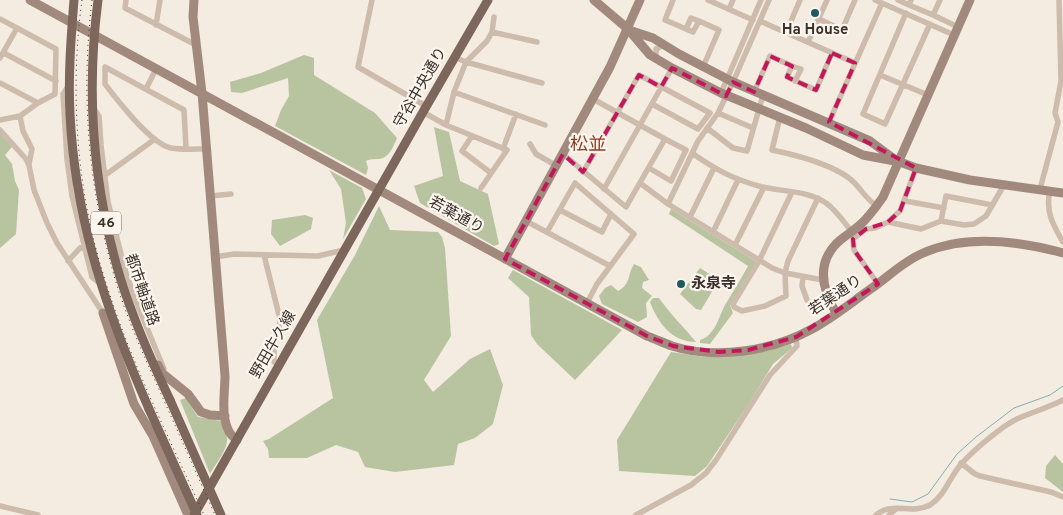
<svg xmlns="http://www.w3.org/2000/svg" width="1063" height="515" viewBox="0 0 1063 515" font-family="Overpass,'Noto Sans JP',sans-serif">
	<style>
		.green { fill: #b8c4a0 }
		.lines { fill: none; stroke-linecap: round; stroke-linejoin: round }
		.stream { stroke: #7fb0b2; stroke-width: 1 }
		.street { stroke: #cdbbac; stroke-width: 5.5 }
		.secondary { stroke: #a18a7d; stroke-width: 9 }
		.primary { stroke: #7d675c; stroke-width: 9 }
		.rail { stroke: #3b302b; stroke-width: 1; stroke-dasharray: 1 4; stroke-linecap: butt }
		.primary-bridge { stroke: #7d675c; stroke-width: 9 }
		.marked { fill: none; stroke: #c2185b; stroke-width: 4; stroke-dasharray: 10 6; stroke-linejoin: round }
		.poi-dot { fill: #1f5a5e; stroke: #fbf5ee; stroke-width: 2 }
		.labels { text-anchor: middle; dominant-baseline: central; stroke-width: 4.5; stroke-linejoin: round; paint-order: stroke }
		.shield { fill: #fbf5ee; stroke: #756b66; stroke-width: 1 }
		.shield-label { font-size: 14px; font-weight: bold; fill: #3b302b }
		.poi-label { font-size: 15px; font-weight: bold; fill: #3b302b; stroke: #fbf5ee }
		.street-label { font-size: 15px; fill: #3b302b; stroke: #fbf5ee }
		.quarter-label { font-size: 18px; fill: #8c3b22; stroke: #fbf5ee }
	</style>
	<rect width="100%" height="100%" fill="#f4ebe1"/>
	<path class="green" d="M304 55 314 58V75L375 113 397 138C394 145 391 154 383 158 377 160 372 158 366 161L368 168 366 175 275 126 281 110 289 96 288 78 242 93 231 92 230 82 261 73Z
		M434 127 449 132 460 181 488 194 499 244 494 246 420 203 414 186 443 176Z
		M0 133 12 147 5 155 12 164 15 181 19 190 16 234 0 248Z
		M329 170 362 188 366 199 343 239 346 223 341 189Z
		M379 206 390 230 438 232 442 237 445 248 451 336 424 380 433 392 470 359 490 349 503 385 493 424 475 438 458 444 454 465 395 472 365 467 358 452 336 445 307 458H269L268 449 263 441 269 439 333 398 317 320 355 255Z
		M671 209 757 262 730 305 733 313 710 344 700 343V340C715 336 719 316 725 305 733 292 741 279 748 266L669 214Z
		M305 215 313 218 311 229 280 246 271 234 272 220Z
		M634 264 641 267 649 280 643 282 642 288 652 296 646 303 647 317 638 322 602 304 599 296 605 288 611 285 618 291C631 284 627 276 634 264Z
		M700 268 719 280 701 310 696 309 680 294Z
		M513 270 622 330 575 380 537 344 531 335 529 297 508 278Z
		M653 298H659C670 314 684 327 696 342 672 342 658 323 650 302Z
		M791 344 792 348 773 364 748 405 707 466 695 476 619 471 617 440 671 352 705 357 767 351Z
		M186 398 198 417 221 421C223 426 226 432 227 437 229 448 215 465 210 474L180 400Z
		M1055 455 1063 464V492L1045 478 1046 466Z"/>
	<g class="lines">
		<path class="stream" d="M890 499 912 502 928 494 957 454 976 437 1014 408 1050 395 1063 386"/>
		<path class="street" d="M126 0 125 8 196 45
			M372 0 358 67 426 106
			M673 0 665 20 693 32 699 21 719 30 703 67
			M708 0 753 20
			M875 0 954 35
			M898 0 909 5 911 0
			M940 0 933 15 958 27
			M909 5 933 15
			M729 9 733 0
			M906 13 863 114 885 124 930 24
			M0 19 56 49 55 94 38 103 20 116 0 120
			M819 19 842 30 855 0
			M760 21 855 63
			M156 25 160 0
			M686 29 691 18 699 21
			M492 32 537 42
			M786 33 800 0
			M808 42 827 0
			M4 53 56 81
			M454 57 466 62 542 83
			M0 58 17 28
			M656 58V49L663 45
			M792 66 801 69 795 81
			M880 75 928 95
			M0 83 38 103
			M69 85 63 94 67 159 72 196 92 277 100 284
			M146 89 156 69
			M454 92 545 125
			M754 92 770 56 792 66 787 77 816 90 832 53
			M721 93 761 0
			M93 107 99 116 101 145 108 202 125 270 135 299 164 369
			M423 112 446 125 507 150 481 188
			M718 113 753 128
			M20 116 23 131 32 149 29 164
			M780 117 772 150C796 155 830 164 849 178 860 186 865 199 877 206
			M829 122 882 3
			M446 125 454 92 466 62 487 41 492 32 494 17
			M707 128 733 148 747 151 763 95
			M0 130 26 159 29 165 34 190 47 223 57 243 103 313
			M472 136 462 151 491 173
			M530 144 536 154 557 166
			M186 148 184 110 105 67V84C118 101 150 143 171 148 182 150 195 149 206 149
			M503 149 516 114
			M692 153C716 170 733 179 762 187 783 192 807 190 826 203 836 210 844 222 852 232
			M563 154 626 207 665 139 593 99
			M649 168 671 181 686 150 665 139
			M583 172 639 75 710 113 698 129 652 104
			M104 176 155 139
			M640 183 668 204 698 141 718 113 733 82 769 0
			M604 189 672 68
			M1040 189 1058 122 1055 113 1061 81 1059 0
			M1050 191C1045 211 1053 225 1063 242
			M792 192 759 261 733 304 734 307 742 311 765 306 786 296 785 273 788 261 818 198
			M210 196 231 194
			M905 201 944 208
			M668 204 772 268 785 273 823 280
			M560 210 602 232 611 214
			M690 217 714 168
			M526 221 610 266
			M941 221 946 196 992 205
			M888 222 921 229 941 221 964 225 974 224 986 216 1004 185
			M547 232 575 183 634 234 597 284 587 303
			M713 232 738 180
			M735 245 764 187
			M264 255 280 319 279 331 274 344V362L279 365
			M215 257 234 254 318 256 344 250
			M68 261 80 248 84 247
			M803 277 802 286 807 300
			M878 284 854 250 853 239 866 229 875 228 888 222 900 211 916 168
			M961 463 975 474 980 476 1051 492 1063 497
			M0 506 38 515
			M636 515 691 485 706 473 716 460 770 375 797 346 796 337
			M876 515C892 501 911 515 930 505 946 495 950 475 963 462 974 450 1002 426 1017 419 1032 412 1048 408 1063 400
			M889 515 896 509"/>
		<path class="secondary" d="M30 0 647 336C655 339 664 343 672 346 716 360 772 351 812 329 833 318 852 302 872 288 888 277 903 262 921 254 964 234 1019 241 1063 253
			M194 0 193 17 202 93 225 376C225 394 218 428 237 440
			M594 0 628 29 650 55 672 68 721 93 806 128 863 155 900 162 916 168 970 180 1063 193
			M629 30 653 38 679 54 733 82 870 141 897 161
			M505 259 610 67 640 0
			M103 313 134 404 153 436 188 515
			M836 313C823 291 816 265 836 244 843 237 852 232 860 225 869 217 876 207 883 197L970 0
			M158 365 162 373 188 394 201 412 210 415 225 416"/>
		<path class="primary" d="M74 0C71 38 68 76 70 114 75 220 107 313 149 409
			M98 0C86 93 93 187 120 277 133 319 151 360 170 400
			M194 515 423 112 488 0"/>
		<path class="rail" d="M82 0C70 87 76 186 102 270 127 355 168 435 204 515
			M92 0C80 101 89 195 119 292 130 325 144 356 158 387 177 430 196 472 215 515"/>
		<path class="primary-bridge" d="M170 400 221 515
			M149 409 197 515"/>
	</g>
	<path class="marked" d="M832 53 855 63 829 122 916 168 900 211 888 222 866 229 853 239 854 250 878 284 796 337 748 350 719 352 673 346 647 336 505 259 563 154 583 172 639 75 661 87 672 68 726 96 733 82 754 92 770 56 792 66 787 77 816 90Z"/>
	<g class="poi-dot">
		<circle cx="815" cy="13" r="5"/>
		<circle cx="681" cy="284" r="5"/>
	</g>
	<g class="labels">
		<rect class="shield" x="91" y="211.5" width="30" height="23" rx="4"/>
		<g class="shield-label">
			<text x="106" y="223">46</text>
		</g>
		<g class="poi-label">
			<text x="815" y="30">Ha House</text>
			<text x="691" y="284" text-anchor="start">永泉寺</text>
		</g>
		<g class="street-label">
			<text transform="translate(421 88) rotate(-60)">守谷中央通り</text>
			<text transform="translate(456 216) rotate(29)">若葉通り</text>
			<text transform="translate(141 290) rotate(71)">都市軸道路</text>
			<text transform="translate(836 296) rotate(-34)">若葉通り</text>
			<text transform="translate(274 345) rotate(-60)">野田牛久線</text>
		</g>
		<g class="quarter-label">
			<text x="588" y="145">松並</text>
		</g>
	</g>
</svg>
